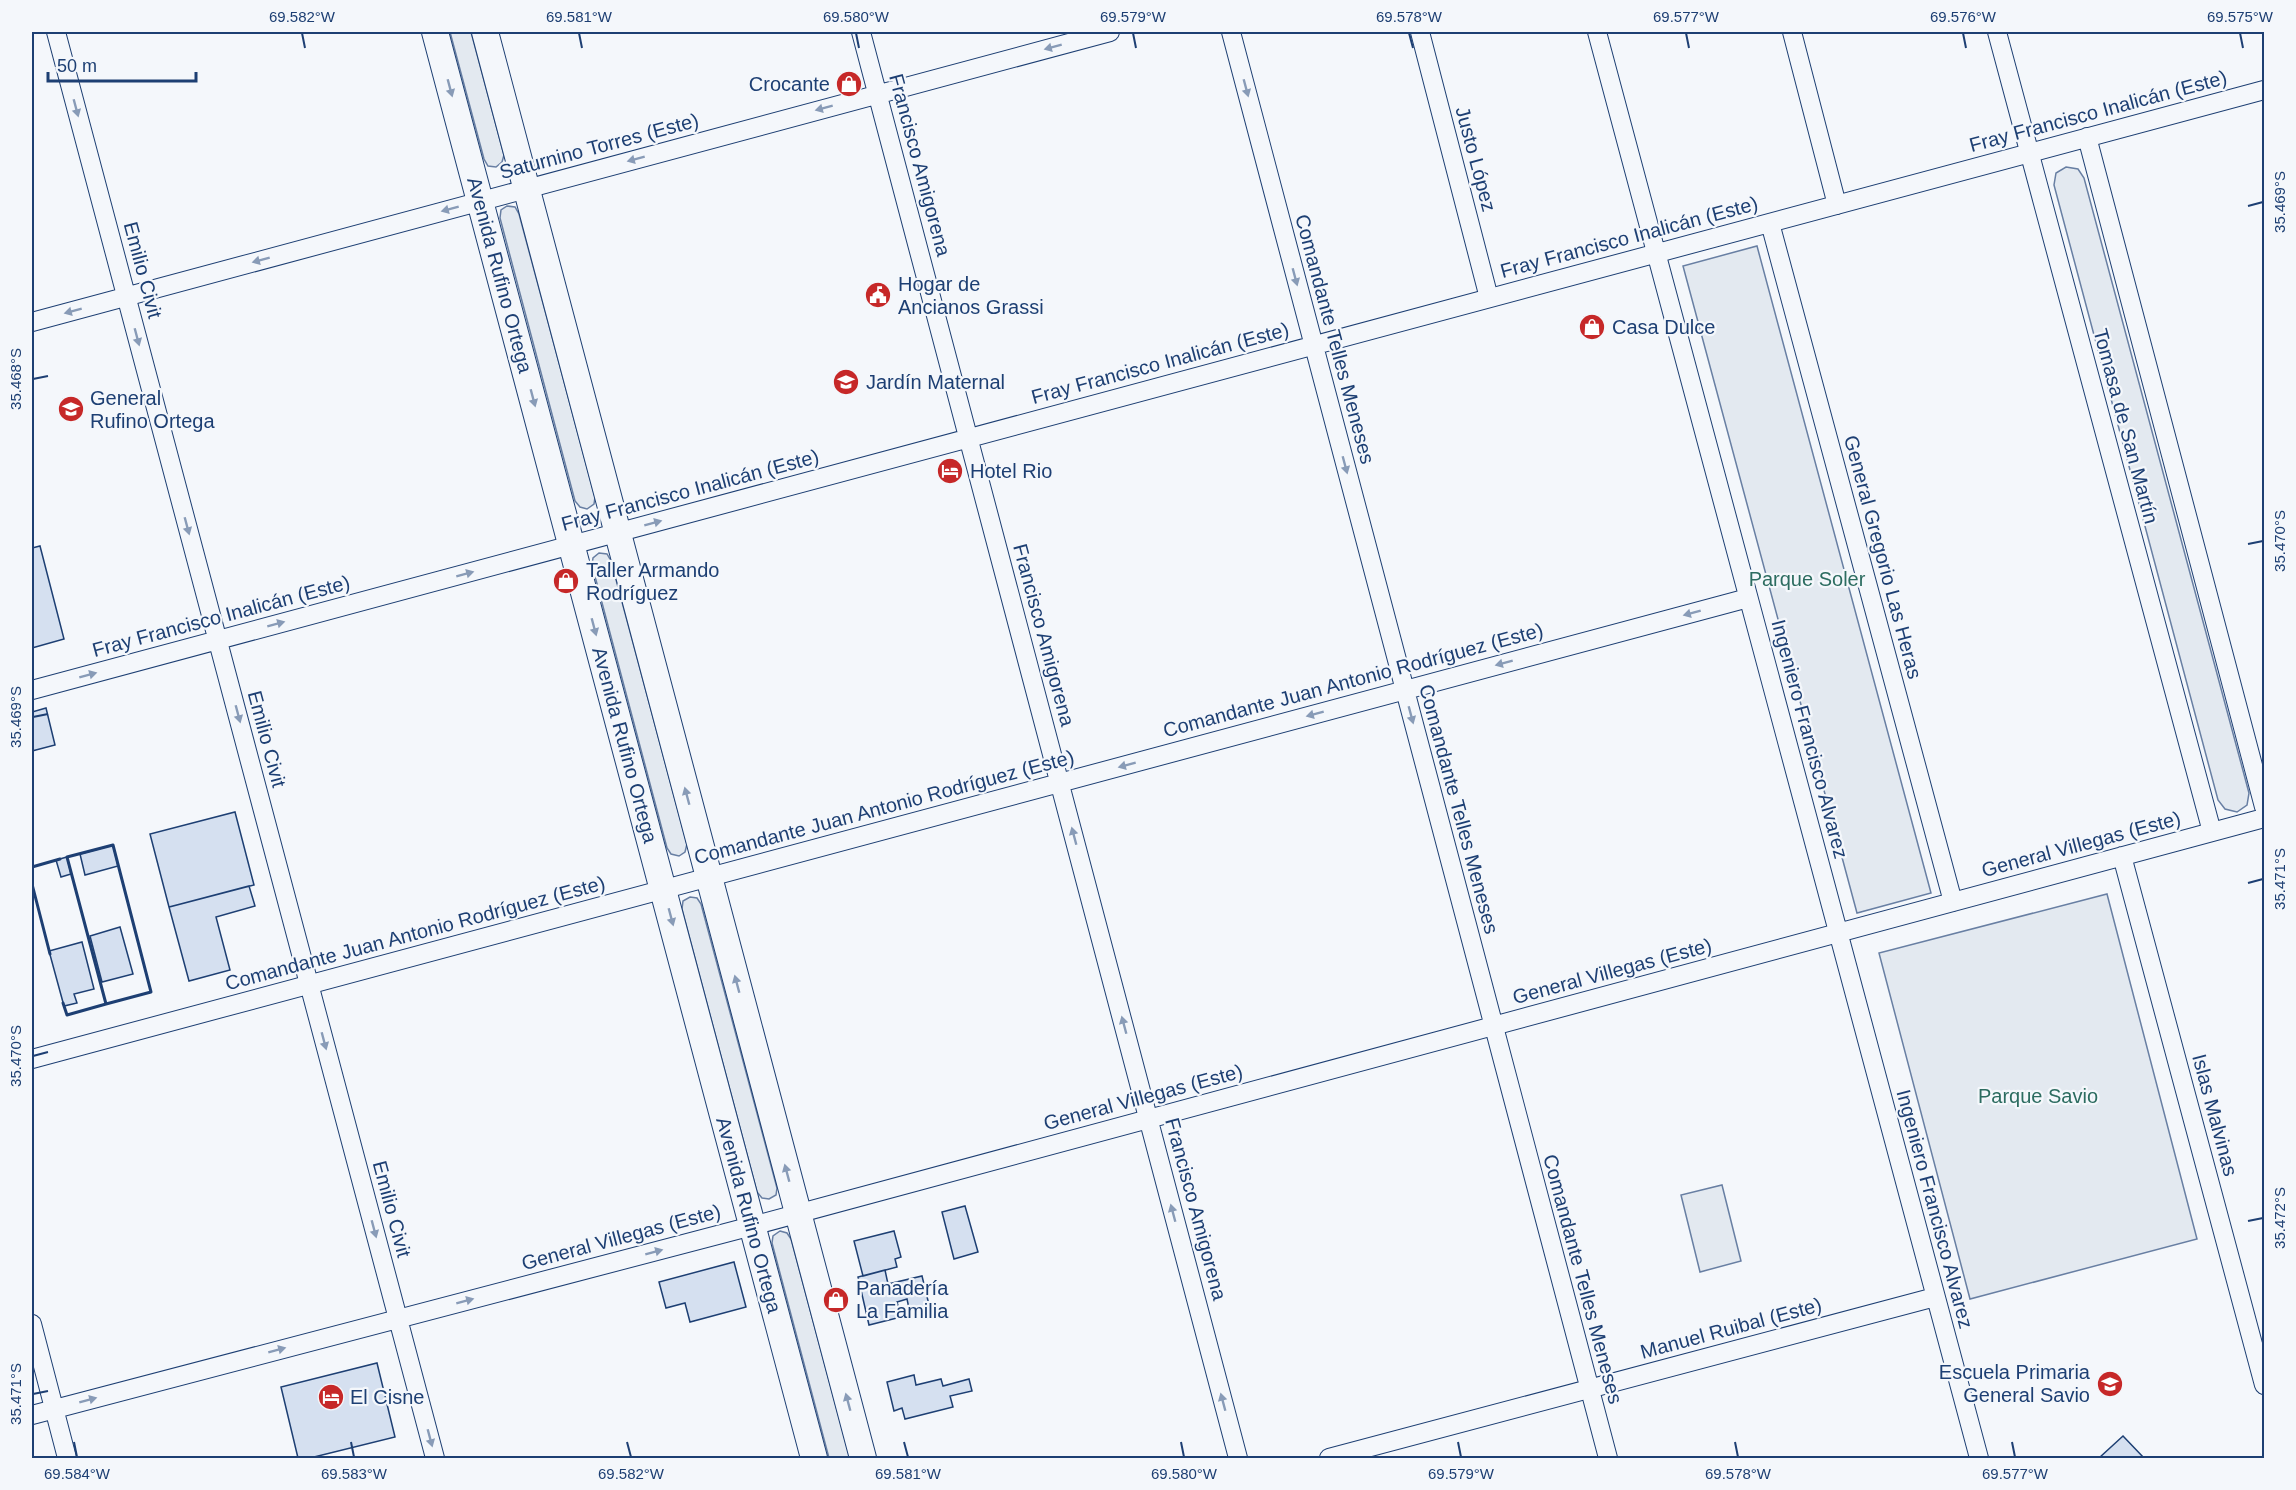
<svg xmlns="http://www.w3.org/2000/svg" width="2296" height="1490" viewBox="0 0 2296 1490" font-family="Helvetica,sans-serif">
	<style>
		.green { fill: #e3e9f0; stroke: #687fa3; stroke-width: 1.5 }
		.building { fill: #d5e0f0; stroke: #1d3f73; stroke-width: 1.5 }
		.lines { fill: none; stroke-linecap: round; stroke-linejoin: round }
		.minor-casing { stroke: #1d3f73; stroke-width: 20 }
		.secondary-casing { stroke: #1d3f73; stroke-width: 28 }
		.minor { stroke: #f4f7fb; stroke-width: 18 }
		.secondary { stroke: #f4f7fb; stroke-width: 26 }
		.wall { stroke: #1d3f73; stroke-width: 3 }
		.oneway { fill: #889bb7 }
		.ticks { fill: none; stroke: #1d3f73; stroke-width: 2 }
		.labels { text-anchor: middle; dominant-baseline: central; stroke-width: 4.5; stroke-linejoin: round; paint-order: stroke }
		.poi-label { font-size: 20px; fill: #1d3f73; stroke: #f4f7fb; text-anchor: start }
		.street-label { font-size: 20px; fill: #1d3f73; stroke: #f4f7fb }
		.park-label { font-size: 20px; fill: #2c6c60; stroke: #f4f7fb }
		.neatline { fill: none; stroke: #1d3f73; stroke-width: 2 }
		.ticks-label { font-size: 15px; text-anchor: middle; fill: #1d3f73 }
	</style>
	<rect width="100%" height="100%" fill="#f4f7fb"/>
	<path class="green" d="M450 32H471L504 155 502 162 496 167 488 166 484 159Z
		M2066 167 2078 169 2084 178 2249 793 2247 805 2237 812 2225 809 2218 800 2054 185 2056 173Z
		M507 206 515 207 519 214 595 497 594 504 587 509 580 507 575 501 500 218 501 210Z
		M1757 246 1931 893 1857 913 1683 266Z
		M599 553 607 554 611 561 687 844 685 852 679 856 671 854 667 848 592 565 593 558Z
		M2107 894 2197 1239 1970 1299 1879 953Z
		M690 897 697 898 701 904 777 1188 776 1195 769 1199 762 1198 757 1192 682 909 683 901Z
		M1722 1185 1741 1261 1700 1272 1681 1195Z
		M780 1231 787 1233 791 1239 850 1458H829L772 1243 773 1236Z"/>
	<path class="building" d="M40 546 64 639 32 648V548Z
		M46 708 55 745 32 751V712Z
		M235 812 254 885 169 907 150 834Z
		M113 845 118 866 85 875 80 854Z
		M67 857 71 874 61 877 56 860Z
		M249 886 255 906 216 917 230 970 189 981 169 907Z
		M120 927 133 974 102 982 90 936Z
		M82 942 94 989 74 994 77 1003 64 1006 49 951Z
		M965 1206 978 1252 954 1259 942 1212Z
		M894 1231 901 1257 895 1259 897 1267 863 1276 854 1241Z
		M734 1262 746 1307 690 1322 685 1303 666 1308 659 1282Z
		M885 1270 888 1284 922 1276 930 1309 910 1313 907 1299 897 1302 901 1317 869 1325 858 1277Z
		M377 1363 395 1437 310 1458H298L281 1387Z
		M914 1375 916 1385 941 1379 943 1386 969 1379 972 1391 950 1396 953 1407 905 1419 902 1408 894 1411 887 1382Z
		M2123 1436 2144 1458H2099Z"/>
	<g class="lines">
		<g class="minor-casing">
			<path id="minor" d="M56 32 435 1458
				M861 32 1238 1458
				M1231 32 1608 1458
				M1420 32 1489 298
				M1597 32 1979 1458
				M1792 32 1837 205
				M1997 32 2212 832
				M2087 137 2264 807
				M1770 223 1953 902
				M32 322 1110 32
				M32 690 2264 90
				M2122 856 2264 1385
				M32 1059 1748 598
				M32 1324 67 1458
				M32 1415 752 1226 2264 818
				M1329 1458 1935 1297"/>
		</g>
		<g class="secondary-casing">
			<path id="secondary" d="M435 32 814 1458
				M485 32 863 1458"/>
		</g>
		<use href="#minor" class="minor"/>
		<use href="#secondary" class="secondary"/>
		<path class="wall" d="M113 845 151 992 106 1004 67 857Z
			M32 867 60 859
			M32 884 50 954
			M63 1003 67 1015 106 1004"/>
	</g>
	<defs><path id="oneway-solid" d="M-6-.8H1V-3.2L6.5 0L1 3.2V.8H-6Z" transform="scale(1.5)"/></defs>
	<g class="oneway">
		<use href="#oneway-solid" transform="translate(1053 47) rotate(165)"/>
		<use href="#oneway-solid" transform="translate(450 88) rotate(75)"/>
		<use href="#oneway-solid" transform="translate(1246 88) rotate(75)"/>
		<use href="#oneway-solid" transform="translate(76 108) rotate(75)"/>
		<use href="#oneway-solid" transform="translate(824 108) rotate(165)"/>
		<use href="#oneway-solid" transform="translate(636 159) rotate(165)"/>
		<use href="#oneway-solid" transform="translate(450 209) rotate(165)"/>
		<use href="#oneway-solid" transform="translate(261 260) rotate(165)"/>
		<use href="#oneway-solid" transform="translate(1295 277) rotate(75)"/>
		<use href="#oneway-solid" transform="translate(73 311) rotate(165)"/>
		<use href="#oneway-solid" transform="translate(137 337) rotate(75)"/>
		<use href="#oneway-solid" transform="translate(533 398) rotate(75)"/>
		<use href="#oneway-solid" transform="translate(1345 465) rotate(75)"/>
		<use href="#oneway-solid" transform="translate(653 523) rotate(-15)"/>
		<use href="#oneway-solid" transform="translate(187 526) rotate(75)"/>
		<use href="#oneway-solid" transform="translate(465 574) rotate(-15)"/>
		<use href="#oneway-solid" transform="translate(1692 613) rotate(165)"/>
		<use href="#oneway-solid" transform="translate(276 624) rotate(-15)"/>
		<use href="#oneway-solid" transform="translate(594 627) rotate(75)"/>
		<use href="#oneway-solid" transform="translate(1504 663) rotate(165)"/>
		<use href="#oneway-solid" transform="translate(88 675) rotate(-15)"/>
		<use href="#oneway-solid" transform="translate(238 714) rotate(75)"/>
		<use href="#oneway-solid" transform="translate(1315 714) rotate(165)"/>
		<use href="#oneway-solid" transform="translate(1411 715) rotate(75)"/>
		<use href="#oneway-solid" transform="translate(1127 765) rotate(165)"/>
		<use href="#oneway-solid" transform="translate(687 796) rotate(-105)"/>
		<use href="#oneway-solid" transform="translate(1074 836) rotate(-105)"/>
		<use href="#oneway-solid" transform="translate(671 917) rotate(75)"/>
		<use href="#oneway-solid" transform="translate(737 984) rotate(-105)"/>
		<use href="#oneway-solid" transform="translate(1124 1025) rotate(-105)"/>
		<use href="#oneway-solid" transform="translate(324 1041) rotate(75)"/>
		<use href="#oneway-solid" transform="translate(787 1173) rotate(-105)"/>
		<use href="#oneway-solid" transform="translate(1173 1213) rotate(-105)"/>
		<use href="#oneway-solid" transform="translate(374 1229) rotate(75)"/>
		<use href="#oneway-solid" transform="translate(654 1252) rotate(-15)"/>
		<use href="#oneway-solid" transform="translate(465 1301) rotate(-15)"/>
		<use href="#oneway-solid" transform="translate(277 1350) rotate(-15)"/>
		<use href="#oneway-solid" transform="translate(88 1400) rotate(-15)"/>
		<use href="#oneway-solid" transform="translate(848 1402) rotate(-105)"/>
		<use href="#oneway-solid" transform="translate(1223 1402) rotate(-105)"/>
		<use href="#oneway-solid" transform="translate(430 1438) rotate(75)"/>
	</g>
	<path class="ticks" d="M302 33 305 48M579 33 582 48M856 33 859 48M1133 33 1136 48M1409 33 1413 48M1686 33 1689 48M1963 33 1966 48M2240 33 2243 48M2248 206 2263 202M33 379 48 376M2248 544 2263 541M33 717 48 714M2248 883 2263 879M33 1056 48 1052M2248 1221 2263 1218M33 1394 48 1391M74 1442 77 1457M351 1442 354 1457M627 1442 631 1457M904 1442 908 1457M1181 1442 1184 1457M1458 1442 1461 1457M1735 1442 1738 1457M2012 1442 2015 1457"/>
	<defs>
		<g id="shop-disc" transform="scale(1.35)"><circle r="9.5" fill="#c62828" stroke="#f4f7fb"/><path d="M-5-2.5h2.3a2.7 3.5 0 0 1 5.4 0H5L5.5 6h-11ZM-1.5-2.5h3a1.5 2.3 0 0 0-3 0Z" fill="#fff"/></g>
		<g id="civic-disc" transform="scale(1.35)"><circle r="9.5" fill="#c62828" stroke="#f4f7fb"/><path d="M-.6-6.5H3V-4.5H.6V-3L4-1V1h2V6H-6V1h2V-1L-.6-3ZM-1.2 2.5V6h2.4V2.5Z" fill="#fff"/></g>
		<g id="school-disc" transform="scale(1.35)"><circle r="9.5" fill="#c62828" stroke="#f4f7fb"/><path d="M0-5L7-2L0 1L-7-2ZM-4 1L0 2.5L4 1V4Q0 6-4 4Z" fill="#fff"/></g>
		<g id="hotel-disc" transform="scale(1.35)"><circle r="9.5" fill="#c62828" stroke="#f4f7fb"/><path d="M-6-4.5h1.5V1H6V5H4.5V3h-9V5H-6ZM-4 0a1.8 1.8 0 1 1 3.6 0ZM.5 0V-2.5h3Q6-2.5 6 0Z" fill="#fff"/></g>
	</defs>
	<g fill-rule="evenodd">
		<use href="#shop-disc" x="849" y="84"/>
		<use href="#civic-disc" x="878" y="295"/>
		<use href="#shop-disc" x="1592" y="327"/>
		<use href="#school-disc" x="846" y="382"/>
		<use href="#school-disc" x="71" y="409"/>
		<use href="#hotel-disc" x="950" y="471"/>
		<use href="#shop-disc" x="566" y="581"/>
		<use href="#shop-disc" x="836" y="1300"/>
		<use href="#school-disc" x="2110" y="1384"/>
		<use href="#hotel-disc" x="331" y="1397"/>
	</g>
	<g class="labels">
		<g class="poi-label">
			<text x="830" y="84" text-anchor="end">Crocante</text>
			<text x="898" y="284">Hogar de<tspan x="898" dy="23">Ancianos Grassi</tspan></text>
			<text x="1612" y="327">Casa Dulce</text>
			<text x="866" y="382">Jardín Maternal</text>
			<text x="90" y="398">General<tspan x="90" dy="23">Rufino Ortega</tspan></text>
			<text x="970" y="471">Hotel Rio</text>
			<text x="586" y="570">Taller Armando<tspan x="586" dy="23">Rodríguez</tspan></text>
			<text x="856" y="1288">Panadería<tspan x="856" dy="23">La Familia</tspan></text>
			<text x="2090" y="1372" text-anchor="end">Escuela Primaria<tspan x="2090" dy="23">General Savio</tspan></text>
			<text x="350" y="1397">El Cisne</text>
		</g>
		<g class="street-label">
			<text transform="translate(2098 111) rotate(-15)">Fray Francisco Inalicán (Este)</text>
			<text transform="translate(599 146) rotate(-15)">Saturnino Torres (Este)</text>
			<text transform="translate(1476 159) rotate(75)">Justo López</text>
			<text transform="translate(920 165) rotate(75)">Francisco Amigorena</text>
			<text transform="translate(1629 237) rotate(-15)">Fray Francisco Inalicán (Este)</text>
			<text transform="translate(143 270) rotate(75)">Emilio Civit</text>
			<text transform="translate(500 275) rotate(75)">Avenida Rufino Ortega</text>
			<text transform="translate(1335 339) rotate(75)">Comandante Telles Meneses</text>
			<text transform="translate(1160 363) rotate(-15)">Fray Francisco Inalicán (Este)</text>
			<text transform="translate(2126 426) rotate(75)">Tomasa de San Martín</text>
			<text transform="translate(690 490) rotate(-15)">Fray Francisco Inalicán (Este)</text>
			<text transform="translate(1883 557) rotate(75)">General Gregorio Las Heras</text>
			<text transform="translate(221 616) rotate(-15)">Fray Francisco Inalicán (Este)</text>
			<text transform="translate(1044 635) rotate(75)">Francisco Amigorena</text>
			<text transform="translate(1353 680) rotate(-15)">Comandante Juan Antonio Rodríguez (Este)</text>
			<text transform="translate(267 739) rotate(75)">Emilio Civit</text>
			<text transform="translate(1810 739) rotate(75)">Ingeniero Francisco Alvarez</text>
			<text transform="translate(625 745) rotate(75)">Avenida Rufino Ortega</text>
			<text transform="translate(884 807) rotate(-15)">Comandante Juan Antonio Rodríguez (Este)</text>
			<text transform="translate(1459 809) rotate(75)">Comandante Telles Meneses</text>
			<text transform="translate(2081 844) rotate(-15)">General Villegas (Este)</text>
			<text transform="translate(415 933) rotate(-15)">Comandante Juan Antonio Rodríguez (Este)</text>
			<text transform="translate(1612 971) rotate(-15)">General Villegas (Este)</text>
			<text transform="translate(1143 1097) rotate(-15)">General Villegas (Este)</text>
			<text transform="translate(2215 1115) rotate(75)">Islas Malvinas</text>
			<text transform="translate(392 1209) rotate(75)">Emilio Civit</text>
			<text transform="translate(1196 1209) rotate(75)">Francisco Amigorena</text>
			<text transform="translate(1935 1209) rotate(75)">Ingeniero Francisco Alvarez</text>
			<text transform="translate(749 1215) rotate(75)">Avenida Rufino Ortega</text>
			<text transform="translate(621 1237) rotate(-15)">General Villegas (Este)</text>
			<text transform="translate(1583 1279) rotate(75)">Comandante Telles Meneses</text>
			<text transform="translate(1731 1328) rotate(-15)">Manuel Ruibal (Este)</text>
		</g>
		<g class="park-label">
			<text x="1807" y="579">Parque Soler</text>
			<text x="2038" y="1096">Parque Savio</text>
		</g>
	</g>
	<rect width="2296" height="1490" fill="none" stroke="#f4f7fb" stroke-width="66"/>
	<path d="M48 72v9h148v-9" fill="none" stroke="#1d3f73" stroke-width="3"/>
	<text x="57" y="72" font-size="18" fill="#1d3f73" stroke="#f4f7fb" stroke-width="4.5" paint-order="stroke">50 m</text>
	<rect x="33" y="33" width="2230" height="1424" class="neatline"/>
	<g class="ticks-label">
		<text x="302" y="22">69.582°W</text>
		<text x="579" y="22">69.581°W</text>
		<text x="856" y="22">69.580°W</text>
		<text x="1133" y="22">69.579°W</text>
		<text x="1409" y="22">69.578°W</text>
		<text x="1686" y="22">69.577°W</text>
		<text x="1963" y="22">69.576°W</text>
		<text x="2240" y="22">69.575°W</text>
		<text transform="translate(2280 202) rotate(-90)" y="5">35.469°S</text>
		<text transform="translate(16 379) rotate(-90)" y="5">35.468°S</text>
		<text transform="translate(2280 541) rotate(-90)" y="5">35.470°S</text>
		<text transform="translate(16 717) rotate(-90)" y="5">35.469°S</text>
		<text transform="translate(2280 879) rotate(-90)" y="5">35.471°S</text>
		<text transform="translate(16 1056) rotate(-90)" y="5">35.470°S</text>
		<text transform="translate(2280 1218) rotate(-90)" y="5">35.472°S</text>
		<text transform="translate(16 1394) rotate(-90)" y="5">35.471°S</text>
		<text x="77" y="1479">69.584°W</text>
		<text x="354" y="1479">69.583°W</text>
		<text x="631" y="1479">69.582°W</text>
		<text x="908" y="1479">69.581°W</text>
		<text x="1184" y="1479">69.580°W</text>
		<text x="1461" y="1479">69.579°W</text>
		<text x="1738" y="1479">69.578°W</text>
		<text x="2015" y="1479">69.577°W</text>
	</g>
</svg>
